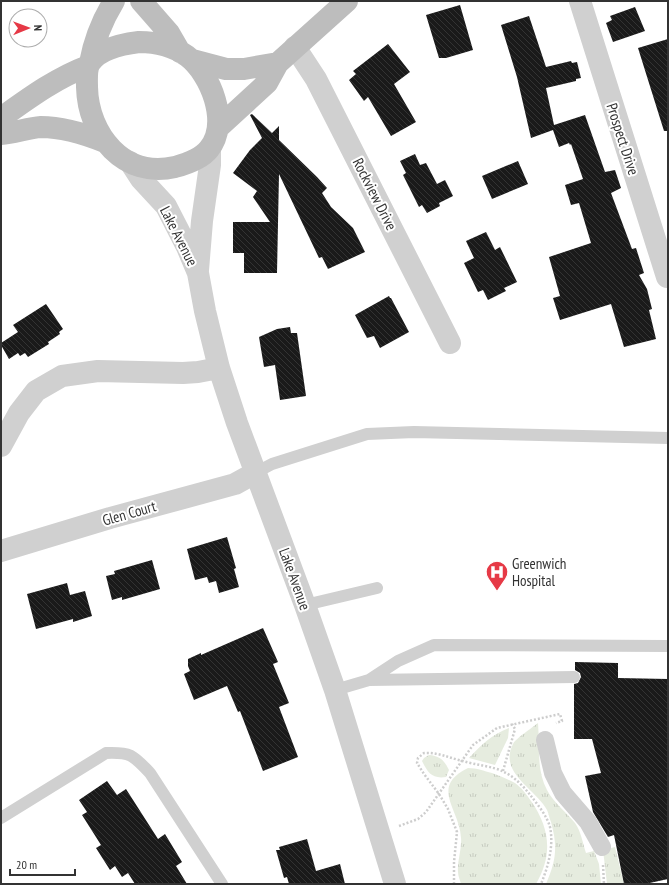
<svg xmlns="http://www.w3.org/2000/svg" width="669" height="885" viewBox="0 0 669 885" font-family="'PT Sans Narrow',sans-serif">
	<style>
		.grass { fill: url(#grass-tufts) }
		.building { fill: url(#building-back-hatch) }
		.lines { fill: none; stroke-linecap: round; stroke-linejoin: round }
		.path { stroke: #cdcdcd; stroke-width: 2.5; stroke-dasharray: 2 2; stroke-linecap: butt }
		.service { stroke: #d0d0d0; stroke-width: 12 }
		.pedestrian { stroke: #d0d0d0; stroke-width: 18 }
		.minor { stroke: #d0d0d0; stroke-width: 22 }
		.secondary { stroke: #bdbdbd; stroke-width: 22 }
		.labels { text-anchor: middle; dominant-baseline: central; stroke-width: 4; stroke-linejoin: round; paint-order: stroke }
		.street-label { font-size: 15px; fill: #333; stroke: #fff }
		.poi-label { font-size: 15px; fill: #333; stroke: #fff; text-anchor: start }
	</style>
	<defs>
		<pattern id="grass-tufts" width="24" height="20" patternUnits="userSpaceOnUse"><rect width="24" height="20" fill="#e6ecdf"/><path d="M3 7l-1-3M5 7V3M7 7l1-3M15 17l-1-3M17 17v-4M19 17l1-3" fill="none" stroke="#c6cbc0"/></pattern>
		<pattern id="building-back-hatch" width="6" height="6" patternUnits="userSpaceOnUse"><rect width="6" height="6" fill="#1a1a1a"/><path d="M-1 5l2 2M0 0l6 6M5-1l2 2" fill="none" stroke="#333"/></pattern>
	</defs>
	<rect width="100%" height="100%" fill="#fff"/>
	<path class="grass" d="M538 723C540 746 536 769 547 790 553 802 567 813 575 823 581 831 583 844 586 853L594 851 599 864 601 884H546C556 861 558 847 551 822 549 818 549 814 547 810 536 789 498 773 513 744 516 738 532 728 538 723Z
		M509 728 508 738 495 765 469 758C482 744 491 735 509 728Z
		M429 755C440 756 444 760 449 770L446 777C432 779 428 773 422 761L424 758Z
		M468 768C477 768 484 771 492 773 500 776 508 779 515 783 521 787 527 795 531 801 550 828 553 855 536 884H461C460 880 458 876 458 872 457 861 462 849 461 838 460 809 429 787 468 768Z
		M615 847 624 884H607L603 850Z"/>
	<path class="building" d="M460 5 473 50 446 58H439L426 15Z
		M635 7 645 31 613 42 606 23 612 20 610 16Z
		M529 16 546 67 571 61 572 63 577 62 581 78 576 79V81L546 88 554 125 585 115 605 172 615 170 621 188 611 193 632 249 636 248 644 273 639 275 647 289 652 309 649 310 656 339 624 347 611 304 560 320 553 298 560 296 549 257 591 243 579 203 571 205 565 185 583 179 571 144 570 145 569 143 559 147 553 130 531 138 517 77 501 25Z
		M668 39V131H664L638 48Z
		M388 44 410 72 394 84 416 122 391 136 368 97 364 101 349 80 356 74 353 71Z
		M252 114 272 133 279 126V140L317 177 327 188 322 193 331 207 353 228 365 252 328 269 322 257 319 258 279 174 277 273H244V253H233V222H270L253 197 257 191 233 173 250 150 262 138 250 115Z
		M415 154 420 165 426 163 437 184 445 180 453 196 439 203 440 206 427 213 422 205 419 207 403 175 406 173 400 161Z
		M518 161 528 184 492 199 482 176Z
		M486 232 495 250 500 247 517 282 504 288 506 291 488 300 483 290 478 292 464 263 474 258 466 241Z
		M389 296 390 298H391L409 332 380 348 374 336 367 338 355 315Z
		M46 304 63 329 59 332 60 334 48 342 49 344 28 357 25 353 20 356 18 353 9 359 1 345V343L18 332 13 325Z
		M290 327 291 333H297L306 396 280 400 275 365 264 367 259 337 277 329Z
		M227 537 236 568 234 569 239 587 219 593 216 581 209 583 207 577 195 580 187 549Z
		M152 560 160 589 122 600V597L112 600 106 576 115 574 114 571Z
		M67 583 70 595 85 591 92 616 73 622V619L36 629 27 594Z
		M263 628 278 662 273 664 289 703 279 707 298 757 263 771 240 711 238 712 227 686 194 700 184 674 190 671 188 666V659L201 653V655Z
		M575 662 618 663V678L668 679V879L645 884H624L614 835 608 837 593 812 585 776 601 773 592 739H574V684L578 683 581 677 580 673 575 670Z
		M107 781 117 795 126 789 158 839 165 834 182 862 176 866 187 884H135L128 873 122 877 115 866 110 870 96 848 101 845 82 815 87 812 79 800Z
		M307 839 316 871 340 864 345 884H289L287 877 284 878 276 850H280L279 847Z"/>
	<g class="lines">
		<path class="path" d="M503 771 515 729 512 724
			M399 826 418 819 426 812 473 745 497 728 560 714 562 721 556 723
			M603 865 604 884
			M454 884V862L457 832 448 809 439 794 424 774 417 763 418 758 424 753C438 752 449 758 463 761 475 765 493 766 504 772 515 777 524 787 531 796 538 805 547 816 550 827 554 846 548 867 541 884"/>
		<path class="service" d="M255 473 272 464 367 434 414 432 668 438
			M305 605 377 588
			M369 680 574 677
			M335 690 369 680 398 661 434 645 668 646
			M1 818 106 753C131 752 133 755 150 773L222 884"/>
		<path class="pedestrian" d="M545 740 553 773 563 793 588 822 602 847"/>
		<path class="minor" d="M580 1 667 277
			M295 47 316 79 450 343
			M130 162 141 179 166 206 187 247 198 273 205 311 219 368 237 423 305 605 335 690 395 884
			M198 270 202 221 210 165V149
			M1 446 19 413 36 391 62 376 98 371 183 373 198 372 219 368
			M1 551 110 518 235 484 255 473"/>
		<path class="secondary" d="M141 1 169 33 180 52
			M139 42C156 42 173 46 187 56 211 74 230 123 209 149 202 158 186 164 175 167 124 179 88 135 87 87 87 81 86 69 90 63 99 49 123 44 139 42Z
			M192 60 226 69H244L278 63
			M90 63C94 41 103 19 114 1
			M1 118C29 98 56 78 88 66
			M218 128 267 83 278 63 347 1
			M1 134C14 133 28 128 41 127 63 127 85 134 105 142"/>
	</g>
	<defs>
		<g id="hospital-pin" transform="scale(1.15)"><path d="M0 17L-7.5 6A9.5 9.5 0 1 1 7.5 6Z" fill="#e63946" stroke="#fff"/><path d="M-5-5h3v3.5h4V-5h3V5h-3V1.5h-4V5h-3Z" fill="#fff"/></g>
	</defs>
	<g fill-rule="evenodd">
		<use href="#hospital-pin" x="497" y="572"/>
	</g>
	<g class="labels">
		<g class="street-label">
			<text transform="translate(623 139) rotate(72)">Prospect Drive</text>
			<text transform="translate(375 194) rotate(63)">Rockview Drive</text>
			<text transform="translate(179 236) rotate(63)">Lake Avenue</text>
			<text transform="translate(129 513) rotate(-16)">Glen Court</text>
			<text transform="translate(295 579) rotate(70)">Lake Avenue</text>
		</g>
		<g class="poi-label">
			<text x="512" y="563">Greenwich<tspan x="512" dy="17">Hospital</tspan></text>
		</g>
	</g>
	<rect width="669" height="885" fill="none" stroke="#333333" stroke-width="4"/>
	<g transform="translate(28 28) rotate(89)"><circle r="19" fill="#ffffff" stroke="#adadad"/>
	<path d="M0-3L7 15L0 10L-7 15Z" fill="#e63946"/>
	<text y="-6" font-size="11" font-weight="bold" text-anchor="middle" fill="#333333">N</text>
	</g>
	<path d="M10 869v6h65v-6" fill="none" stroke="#333333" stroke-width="2"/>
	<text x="16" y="869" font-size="12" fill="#333333" stroke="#ffffff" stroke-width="3" paint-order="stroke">20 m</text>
</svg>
